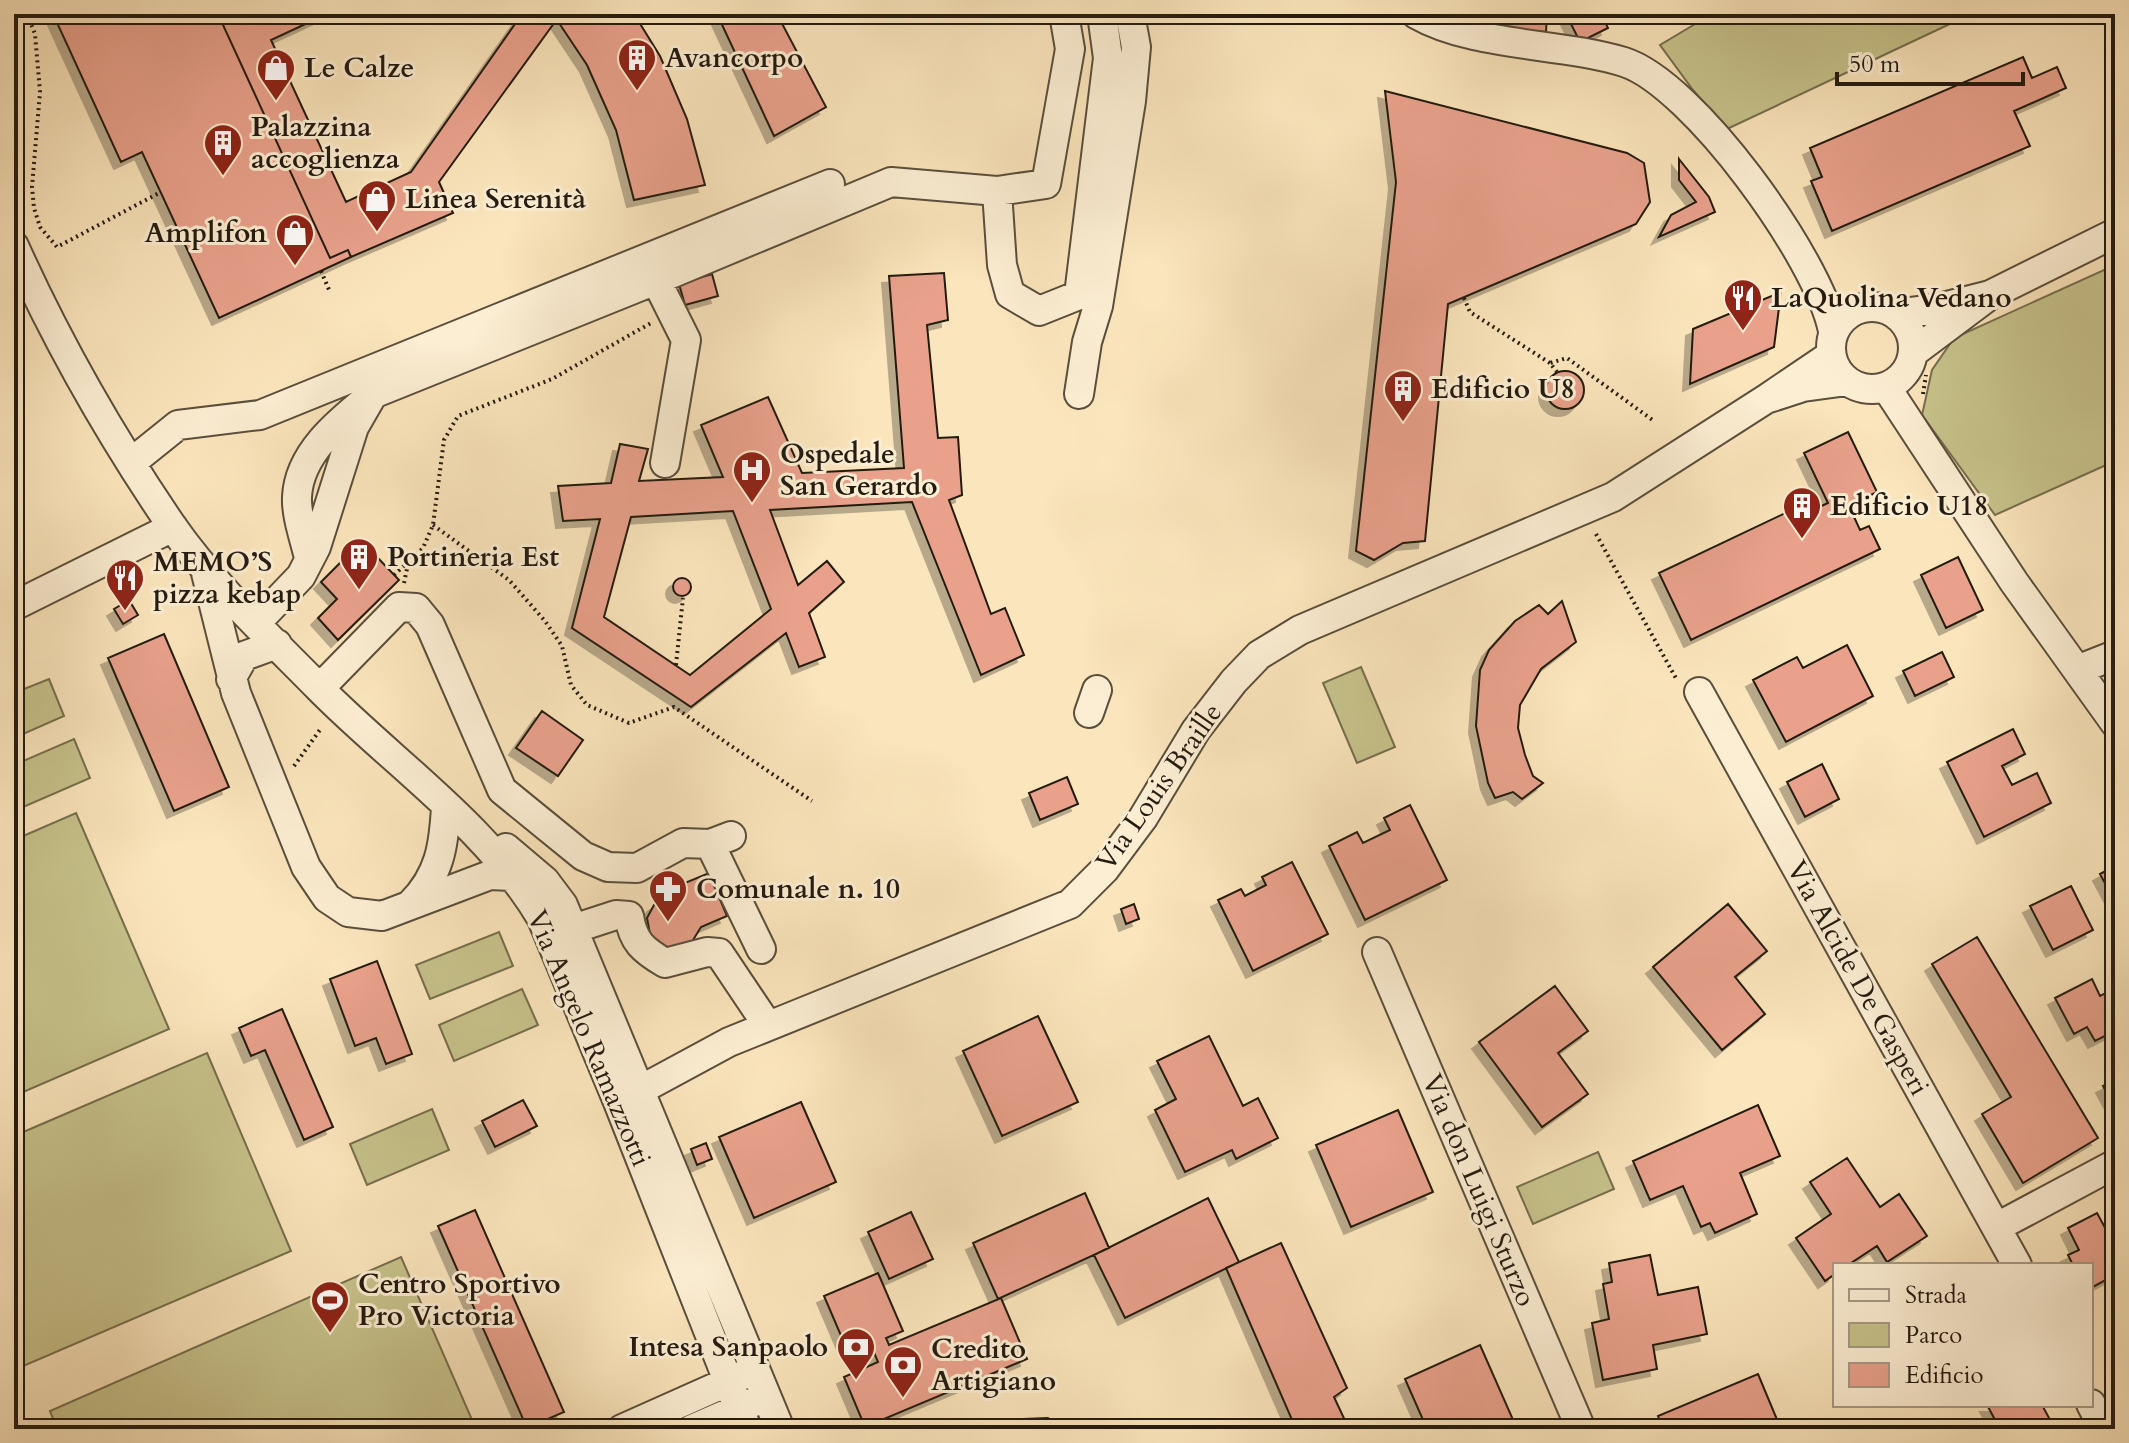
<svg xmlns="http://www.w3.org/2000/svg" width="2129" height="1443" viewBox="0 0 2129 1443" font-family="Cardo,serif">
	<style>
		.green { fill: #c7c28b; stroke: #766e4e; stroke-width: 2 }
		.building { fill: #e9a18c; stroke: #241b11; stroke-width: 2; fill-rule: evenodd; filter: url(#shadow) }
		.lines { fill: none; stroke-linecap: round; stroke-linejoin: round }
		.minor-casing { stroke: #5a4e3c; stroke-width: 32 }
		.path { stroke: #241b11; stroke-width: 4; stroke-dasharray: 2 4; stroke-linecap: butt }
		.minor { stroke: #fceed3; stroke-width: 28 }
		.labels { text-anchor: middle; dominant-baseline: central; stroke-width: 6; stroke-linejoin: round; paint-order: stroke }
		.poi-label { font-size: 28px; font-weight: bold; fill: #241b11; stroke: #fceed3; text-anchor: start }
		.street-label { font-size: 28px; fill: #241b11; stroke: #fceed3 }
	</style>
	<defs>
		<filter id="shadow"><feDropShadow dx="-7" dy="7" stdDeviation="0" flood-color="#0004"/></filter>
	</defs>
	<rect width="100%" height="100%" fill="#fbe5bc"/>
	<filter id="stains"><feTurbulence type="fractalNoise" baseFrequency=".0025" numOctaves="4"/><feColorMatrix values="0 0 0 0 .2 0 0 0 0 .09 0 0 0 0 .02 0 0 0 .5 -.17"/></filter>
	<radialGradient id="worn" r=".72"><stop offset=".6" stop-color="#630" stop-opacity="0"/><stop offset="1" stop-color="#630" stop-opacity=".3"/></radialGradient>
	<path class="green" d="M1712 14H1971L1727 129 1693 90 1660 45Z
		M2115 265V461L1995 515 1922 415 1932 370 1954 338Z
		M1361 667 1395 747 1357 763 1323 683Z
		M49 679 64 716 14 738V693Z
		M74 739 90 778 14 811V765Z
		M76 813 169 1029 14 1096V840Z
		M499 932 513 966 430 999 416 965Z
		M522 989 538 1025 454 1061 439 1025Z
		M207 1053 291 1251 14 1370V1136Z
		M432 1109 449 1150 367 1185 350 1144Z
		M1598 1152 1614 1189 1533 1224 1517 1187Z
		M401 1257 476 1429H57L50 1411Z"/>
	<path class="building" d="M53 14H218L330 258 348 250 351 257 219 318 142 152 121 162Z
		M218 14H327L271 40 346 202 411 172 522 14H553L557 19 439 182 453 213 351 257 348 250 330 258Z
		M553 14H634L660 56 687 119 705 185 634 200 616 130 587 65Z
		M717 14H777L826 107 774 136Z
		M1498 14H1547L1546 32 1497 28Z
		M1566 14H1601L1608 28 1580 42Z
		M2023 57 2032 78 2057 67 2066 88 2014 111 2030 146 1832 231 1811 181 1822 177 1810 148Z
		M1385 91 1627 153 1644 163 1650 202 1636 224 1448 304 1425 541 1403 543 1374 560 1356 551 1396 182Z
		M1679 159 1709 197 1715 212 1659 237 1671 215 1696 202 1679 180Z
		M944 273 948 320 927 325 938 438 958 437 962 495 949 500 991 614 1005 608 1024 655 981 675 912 502 770 510 798 585 827 561 844 582 809 613 825 657 799 667 786 633 691 707 572 628 600 519 563 521 558 486 611 483 620 444 648 449 639 481 723 477 701 425 768 397 802 473 904 468 889 276ZM733 511 771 609 690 675 604 617 631 517Z
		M712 274 718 296 685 305 679 284Z
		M1781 292 1774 347 1690 384 1693 329Z
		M1546 390a19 19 0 1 1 38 0a19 19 0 1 1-38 0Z
		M1848 432 1877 492 1849 506 1860 530 1869 526 1880 549 1691 640 1659 573 1798 507 1802 515 1828 503 1804 453Z
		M376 556 399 580 338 640 318 618 337 599 321 582 345 558 359 572Z
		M1958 557 1983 610 1946 628 1921 575Z
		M673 587a9 9 0 1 1 18 0a9 9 0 1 1-18 0Z
		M129 600 138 615 123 624 114 609Z
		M1562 601 1576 642 1541 669 1520 705 1518 728 1525 755 1533 776 1543 783 1522 799 1513 792 1495 798 1488 783 1476 726 1480 670 1489 650 1515 621 1539 605 1548 614Z
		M164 634 229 787 174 811 108 658Z
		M1847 645 1873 696 1786 742 1753 680 1797 657 1803 668Z
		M1942 652 1954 677 1915 696 1903 671Z
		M542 711 583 740 558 776 516 748Z
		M2013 729 2025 754 2002 766 2012 785 2037 773 2051 803 1984 837 1947 762Z
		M1822 764 1839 799 1805 817 1787 782Z
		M1067 777 1078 804 1040 820 1029 793Z
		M1410 805 1447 880 1365 920 1329 846 1357 832 1363 843 1390 830 1384 818Z
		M1292 862 1328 934 1253 971 1218 900 1241 889 1245 896 1266 885 1262 877Z
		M2115 866V902L2100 874Z
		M709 873 727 916 701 927 690 945 670 951 651 939 647 918 654 905 666 898 663 892Z
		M2071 886 2093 930 2053 950 2030 906Z
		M1134 904 1139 919 1126 924 1121 909Z
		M1728 904 1767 951 1735 977 1765 1014 1722 1050 1653 967Z
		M1977 937 2098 1138 2023 1183 1982 1114 2011 1097 1932 964Z
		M377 961 412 1054 386 1064 376 1038 355 1046 330 979Z
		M2092 979 2100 996 2110 991 2115 1000V1031L2095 1041 2087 1027 2074 1034 2055 998Z
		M1555 986 1588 1031 1558 1053 1588 1094 1542 1127 1479 1042Z
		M282 1009 333 1127 304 1140 265 1050 251 1056 239 1028Z
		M1038 1016 1078 1102 1002 1136 963 1051Z
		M1209 1036 1243 1106 1258 1098 1278 1138 1236 1159 1232 1150 1185 1172 1155 1110 1176 1099 1157 1061Z
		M2115 1080V1108L2103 1086Z
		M523 1100 537 1126 495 1147 482 1121Z
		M801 1102 836 1182 754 1218 719 1137Z
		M1758 1105 1780 1156 1740 1173 1757 1214 1715 1233 1710 1223 1701 1227 1683 1186 1650 1200 1633 1161Z
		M1398 1110 1433 1192 1351 1227 1316 1145Z
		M706 1143 712 1159 697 1165 691 1149Z
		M1847 1158 1880 1207 1899 1194 1927 1236 1887 1262 1877 1246 1848 1265H1835V1274L1825 1281 1796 1238 1831 1214 1810 1182Z
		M1085 1193 1109 1248 998 1299 973 1243Z
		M1208 1198 1239 1262 1125 1318 1094 1255Z
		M475 1210 564 1412 527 1428 438 1226Z
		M911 1212 933 1259 889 1279 868 1232Z
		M2097 1213 2115 1246V1275L2091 1288V1265H2073L2068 1255 2079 1250 2068 1228Z
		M1281 1243 1347 1388 1334 1397 1349 1429H1296L1226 1268Z
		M1650 1255 1658 1295 1698 1287 1707 1334 1653 1345 1657 1369 1603 1380 1592 1323 1609 1319 1603 1284 1612 1282 1609 1263Z
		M878 1273 903 1331 886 1338 889 1345 1001 1298 1027 1359 865 1427 844 1377 878 1362 870 1343 848 1352 824 1296Z
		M1480 1345 1514 1422 1499 1429H1427L1405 1379Z
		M1758 1374 1778 1422 1760 1429H1663L1658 1416Z
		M1987 1405H2042L2055 1429H2000Z
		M1048 1418 1064 1429H1004L1023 1419Z"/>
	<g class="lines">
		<g class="minor-casing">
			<path id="minor" d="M1416 14C1474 47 1558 42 1624 62 1693 84 1819 259 1833 331
				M997 191 1002 265 1010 294 1039 311 1079 295 1108 58 1102 14
				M14 246C58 344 112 438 172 526 213 585 269 637 319 688 393 763 488 827 542 919L618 1102 747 1429
				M1990 295 2115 233
				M1831 348a41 41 0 1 1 82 0a41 41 0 1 1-82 0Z
				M1895 314 1935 309 1990 295 1914 352
				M1831 355 1766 399 1803 387 1847 381
				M1886 387 2014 582 2115 723
				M373 394 656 280
				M1079 394 1087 342 1098 306 1131 101 1136 47 1130 14
				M132 462 178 425 260 415 830 184
				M665 463 686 340 656 280 891 182 997 191 1046 184 1070 49 1064 14
				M206 573 236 693 306 867 327 898 348 912 382 916 490 875 512 876
				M14 606 173 527
				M256 623 301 576 316 547 354 427 373 394C341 420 299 452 297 497 296 516 305 540 309 558
				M2077 670 2115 655
				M231 679 244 656 277 644
				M320 688 399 607 416 608 430 625 502 790 583 856 608 867 637 868 683 843 710 844 731 836
				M1699 692 2017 1265
				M1089 713 1097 690
				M710 844 761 949
				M506 848 545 881 563 905 780 1429
				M411 904C440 875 444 845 446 806
				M573 929 616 915 629 916C633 942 643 950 665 963L707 952 719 953 768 1026
				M1377 952 1581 1429
				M618 1102 729 1042 1070 904 1105 869 1143 818 1196 730 1234 681 1259 655 1300 630 1613 497 1766 399
				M1997 1227 2115 1164
				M2091 1404 2104 1429
				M622 1429 743 1375
				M692 1429 754 1402"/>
		</g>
		<path class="path" d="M27 14 35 34 40 92 32 187 34 208 40 227 57 247 161 192
			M14 22 29 17
			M321 271 330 292
			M1464 298 1470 312 1550 363
			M1557 372 1550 363 1567 358 1654 421
			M1923 394 1926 375
			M433 525 509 580 545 621 562 646 571 685 587 705 629 723 674 707 812 801
			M1596 534 1677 680
			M394 575 423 548 433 525 444 440 458 416 552 379 651 323
			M404 583 408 564
			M676 665 683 598
			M294 766 322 727"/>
		<use href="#minor" class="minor"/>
	</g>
	<defs>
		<g id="building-pin" transform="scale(2)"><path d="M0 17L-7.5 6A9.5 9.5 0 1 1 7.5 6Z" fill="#8f2418" stroke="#fceed3"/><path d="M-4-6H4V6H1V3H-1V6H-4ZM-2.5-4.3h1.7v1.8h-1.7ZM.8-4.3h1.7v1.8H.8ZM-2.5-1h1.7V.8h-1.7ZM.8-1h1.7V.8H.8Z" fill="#fff"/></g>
		<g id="shop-pin" transform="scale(2)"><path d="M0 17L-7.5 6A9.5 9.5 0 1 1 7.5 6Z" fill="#8f2418" stroke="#fceed3"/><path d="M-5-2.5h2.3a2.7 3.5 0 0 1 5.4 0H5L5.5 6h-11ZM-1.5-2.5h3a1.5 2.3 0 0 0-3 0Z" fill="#fff"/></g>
		<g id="restaurant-pin" transform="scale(2)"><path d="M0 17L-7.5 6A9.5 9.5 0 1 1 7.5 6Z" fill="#8f2418" stroke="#fceed3"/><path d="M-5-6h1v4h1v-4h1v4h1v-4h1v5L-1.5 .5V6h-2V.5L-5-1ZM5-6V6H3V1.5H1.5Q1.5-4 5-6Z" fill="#fff"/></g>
		<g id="hospital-pin" transform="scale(2)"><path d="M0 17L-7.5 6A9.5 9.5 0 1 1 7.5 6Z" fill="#8f2418" stroke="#fceed3"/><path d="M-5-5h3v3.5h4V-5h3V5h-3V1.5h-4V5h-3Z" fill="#fff"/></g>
		<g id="pharmacy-pin" transform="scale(2)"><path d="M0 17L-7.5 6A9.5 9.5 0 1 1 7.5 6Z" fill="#8f2418" stroke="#fceed3"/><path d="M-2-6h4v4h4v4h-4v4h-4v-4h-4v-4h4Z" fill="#fff"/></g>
		<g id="stadium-pin" transform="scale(2)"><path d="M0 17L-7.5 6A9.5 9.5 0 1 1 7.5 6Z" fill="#8f2418" stroke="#fceed3"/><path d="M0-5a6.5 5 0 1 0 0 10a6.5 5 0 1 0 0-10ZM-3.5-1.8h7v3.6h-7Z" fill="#fff"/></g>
		<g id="bank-pin" transform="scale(2)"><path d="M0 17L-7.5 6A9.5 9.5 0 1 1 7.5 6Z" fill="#8f2418" stroke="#fceed3"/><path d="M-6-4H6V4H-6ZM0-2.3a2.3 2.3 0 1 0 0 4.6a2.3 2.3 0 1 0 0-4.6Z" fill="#fff"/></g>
	</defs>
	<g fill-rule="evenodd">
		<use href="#building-pin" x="637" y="58"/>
		<use href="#shop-pin" x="276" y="68"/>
		<use href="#building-pin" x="223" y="143"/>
		<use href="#shop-pin" x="377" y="199"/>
		<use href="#shop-pin" x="295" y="233"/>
		<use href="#restaurant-pin" x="1743" y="298"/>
		<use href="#building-pin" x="1403" y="389"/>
		<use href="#hospital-pin" x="752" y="470"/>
		<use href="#building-pin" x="1802" y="506"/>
		<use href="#building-pin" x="359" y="557"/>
		<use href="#restaurant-pin" x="125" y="578"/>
		<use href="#pharmacy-pin" x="668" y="889"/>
		<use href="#stadium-pin" x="330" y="1300"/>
		<use href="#bank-pin" x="856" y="1347"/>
		<use href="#bank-pin" x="903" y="1365"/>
	</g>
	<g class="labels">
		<g class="poi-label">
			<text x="665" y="58">Avancorpo</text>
			<text x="304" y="68">Le Calze</text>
			<text x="251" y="127">Palazzina<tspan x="251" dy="32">accoglienza</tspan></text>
			<text x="405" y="199">Linea Serenità</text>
			<text x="267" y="233" text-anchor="end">Amplifon</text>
			<text x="1771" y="298">LaQuolina Vedano</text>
			<text x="1431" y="389">Edificio U8</text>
			<text x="780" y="454">Ospedale<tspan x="780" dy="32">San Gerardo</tspan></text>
			<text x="1830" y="506">Edificio U18</text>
			<text x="387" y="557">Portineria Est</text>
			<text x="153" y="562">MEMO’S<tspan x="153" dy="32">pizza kebap</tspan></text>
			<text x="696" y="889">Comunale n. 10</text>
			<text x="358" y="1284">Centro Sportivo<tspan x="358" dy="32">Pro Victoria</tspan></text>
			<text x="828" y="1347" text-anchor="end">Intesa Sanpaolo</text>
			<text x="931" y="1349">Credito<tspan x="931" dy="32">Artigiano</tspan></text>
		</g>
		<g class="street-label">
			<text transform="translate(1159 787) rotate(-55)">Via Louis Braille</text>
			<text transform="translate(1858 978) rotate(61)">Via Alcide De Gasperi</text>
			<text transform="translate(589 1038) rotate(67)">Via Angelo Ramazzotti</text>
			<text transform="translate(1479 1190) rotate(67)">Via don Luigi Sturzo</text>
		</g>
	</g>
	<rect width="2129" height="1443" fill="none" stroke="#fbe5bc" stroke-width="48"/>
	<rect x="16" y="16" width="2097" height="1411" fill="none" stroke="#241b11" stroke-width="4"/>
	<rect x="24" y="24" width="2081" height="1395" fill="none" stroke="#241b11" stroke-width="2"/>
	<rect x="1833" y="1263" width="260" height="144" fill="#fceed3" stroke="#a69a85" stroke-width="2"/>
	<rect x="1849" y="1289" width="40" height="12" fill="#fceed3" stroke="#a69a85" stroke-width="2"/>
	<text x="1905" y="1303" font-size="24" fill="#241b11">Strada</text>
	<rect x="1849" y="1323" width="40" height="24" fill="#c7c28b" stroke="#a69a85" stroke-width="2"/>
	<text x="1905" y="1343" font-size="24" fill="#241b11">Parco</text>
	<rect x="1849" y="1363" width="40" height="24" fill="#e9a18c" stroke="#a69a85" stroke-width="2"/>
	<text x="1905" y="1383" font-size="24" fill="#241b11">Edificio</text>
	<path d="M1837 72v12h186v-12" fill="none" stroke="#241b11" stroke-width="4"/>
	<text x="1849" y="72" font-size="24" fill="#241b11" stroke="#fceed3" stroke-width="6" paint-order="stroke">50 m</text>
	<rect width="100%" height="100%" filter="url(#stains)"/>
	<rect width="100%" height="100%" fill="url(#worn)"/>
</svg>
